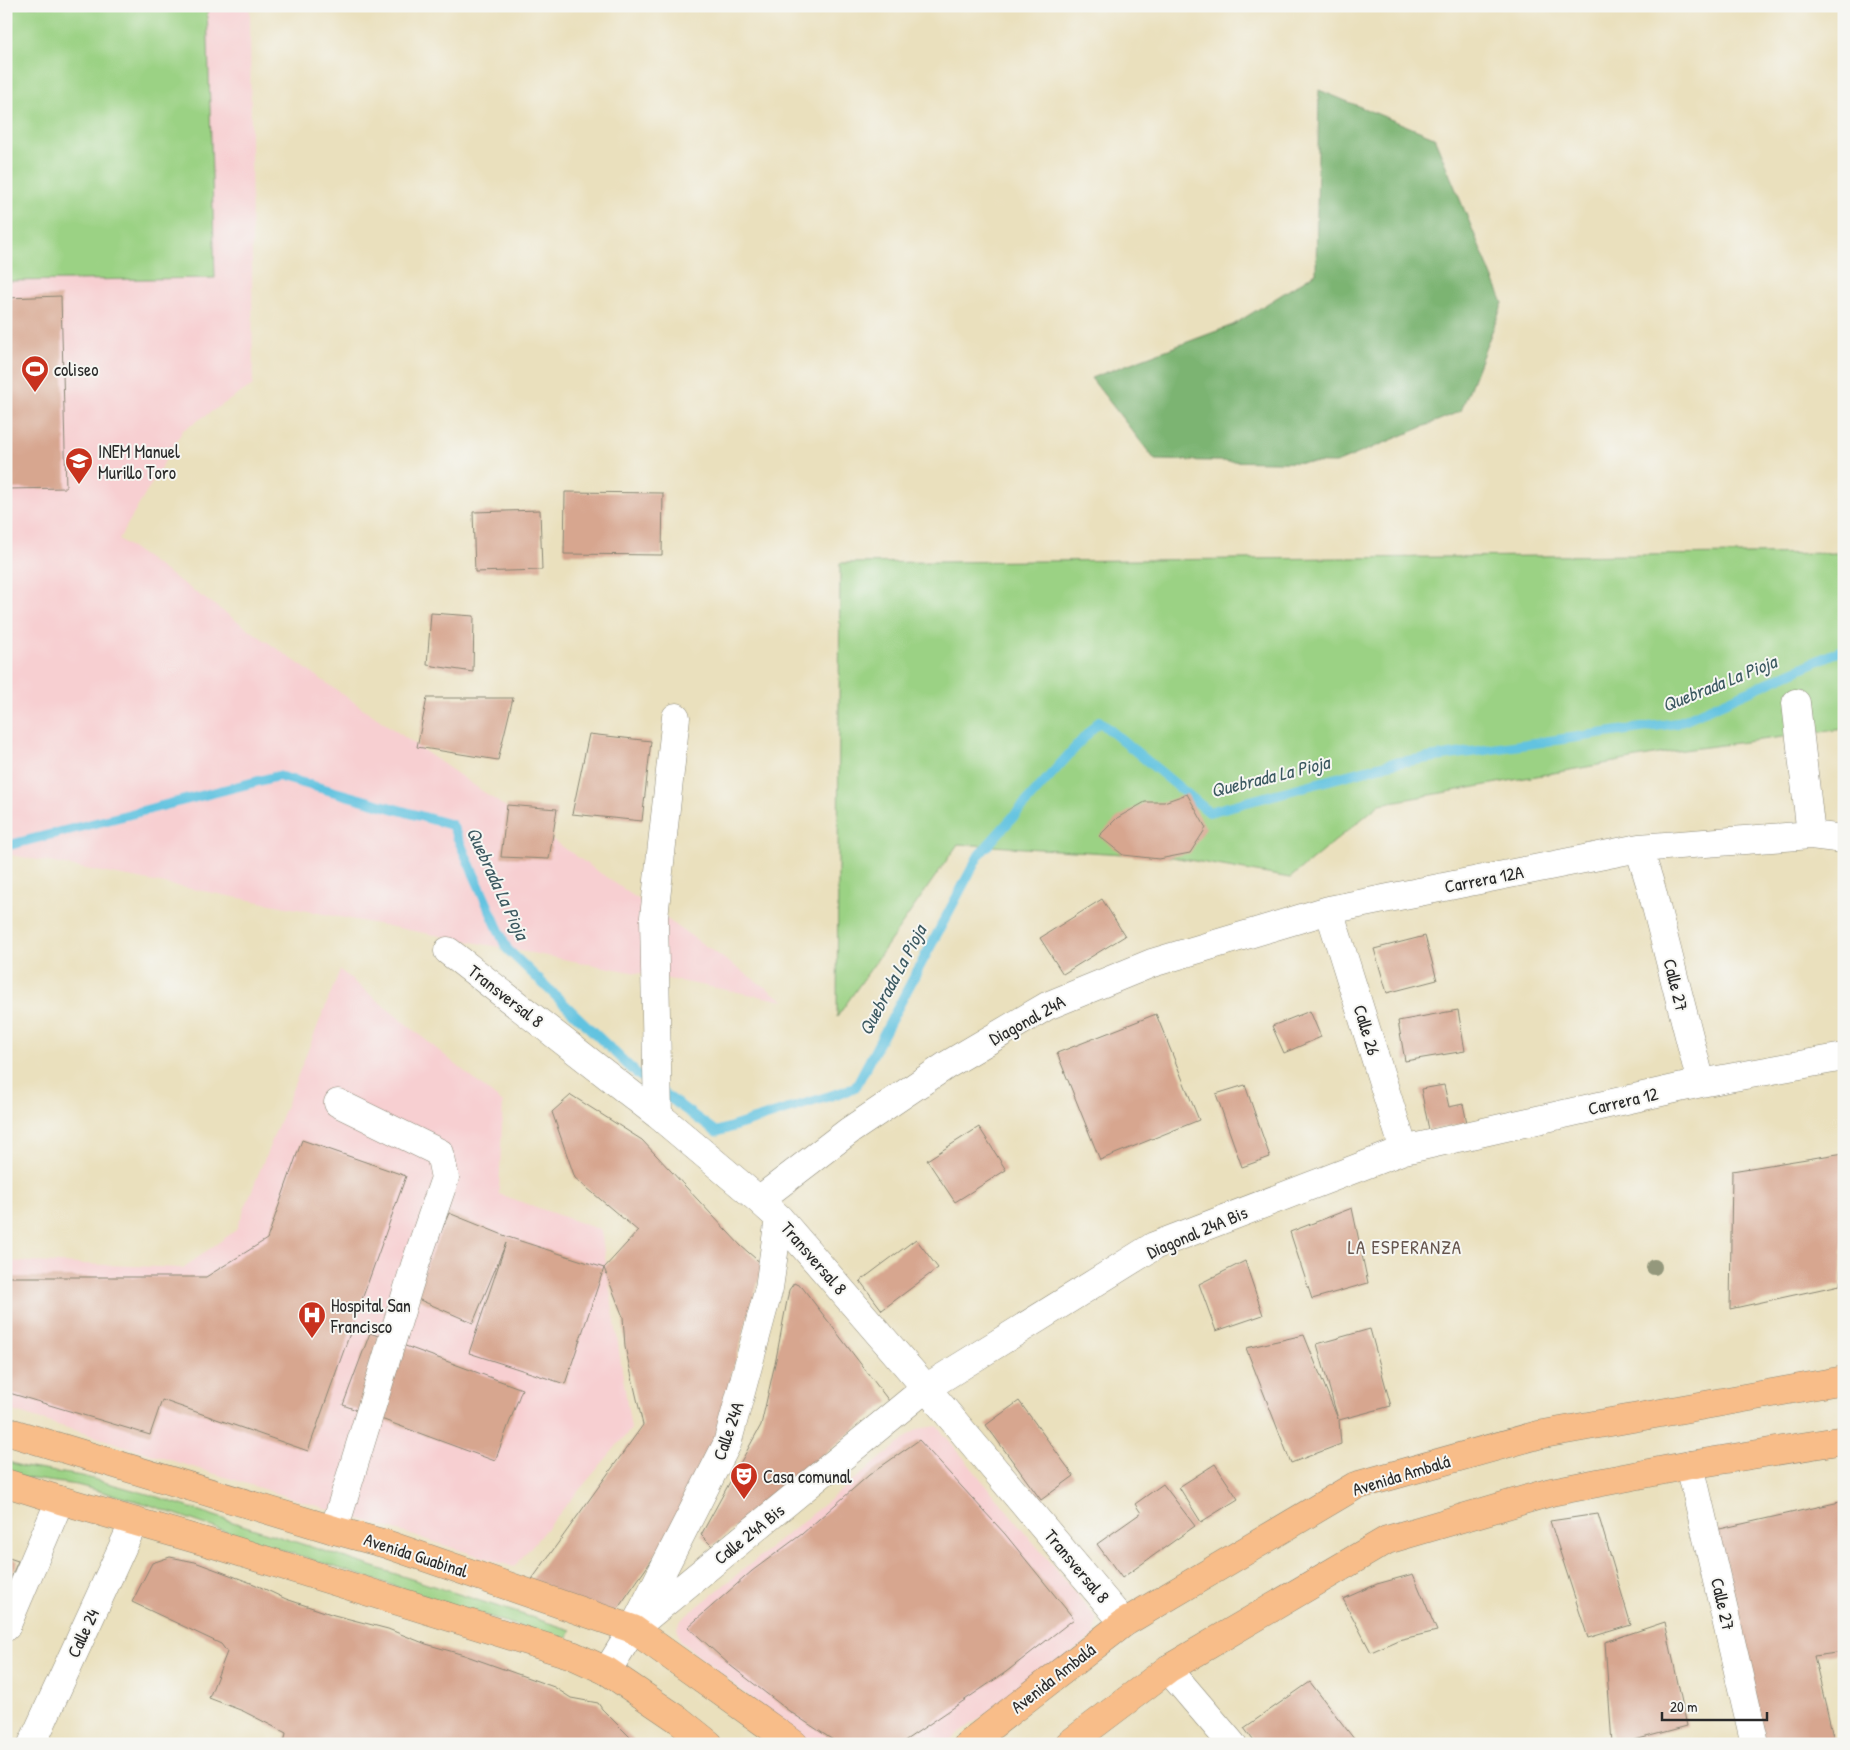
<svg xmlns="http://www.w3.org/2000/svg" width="1850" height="1750" viewBox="0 0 1850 1750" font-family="'Patrick Hand',sans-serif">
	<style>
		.built { fill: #f7cfd1 }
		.green { fill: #9bd284; stroke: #637e58 }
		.forest { fill: #7cb472; stroke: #54704e }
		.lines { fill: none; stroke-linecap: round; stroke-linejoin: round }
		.stream { stroke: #62c3e0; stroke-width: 10 }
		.building { fill: #d7a68f }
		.minor-casing { stroke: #8a8674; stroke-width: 29 }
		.major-casing { stroke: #8a8674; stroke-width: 29 }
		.minor { stroke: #fff; stroke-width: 28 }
		.major { stroke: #f8bd89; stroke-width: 28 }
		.tree { fill: #94987c }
		.labels { text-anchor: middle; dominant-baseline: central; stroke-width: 4; stroke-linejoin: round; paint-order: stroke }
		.poi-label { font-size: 18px; fill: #2b2b2b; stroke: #f6f6f2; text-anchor: start }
		.street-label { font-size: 18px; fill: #2b2b2b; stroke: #f6f6f2 }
		.water-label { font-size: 19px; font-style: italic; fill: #3c5961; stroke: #f6f6f2 }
		.neighbourhood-label { font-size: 19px; letter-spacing: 1px; fill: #67564e; stroke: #f6f6f2 }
	</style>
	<rect width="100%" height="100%" fill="#f6f6f2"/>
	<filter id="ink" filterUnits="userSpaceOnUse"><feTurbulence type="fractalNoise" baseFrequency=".02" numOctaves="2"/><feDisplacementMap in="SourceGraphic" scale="10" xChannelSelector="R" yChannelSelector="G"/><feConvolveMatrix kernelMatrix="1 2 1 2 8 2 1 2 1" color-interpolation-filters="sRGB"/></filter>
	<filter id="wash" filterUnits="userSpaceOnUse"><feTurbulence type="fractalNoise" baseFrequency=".0096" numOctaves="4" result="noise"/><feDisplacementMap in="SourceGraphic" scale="20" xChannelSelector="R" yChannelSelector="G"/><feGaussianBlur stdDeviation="1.12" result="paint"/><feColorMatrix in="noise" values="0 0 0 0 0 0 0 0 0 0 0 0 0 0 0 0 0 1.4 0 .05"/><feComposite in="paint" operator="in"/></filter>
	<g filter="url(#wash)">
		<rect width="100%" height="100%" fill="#eae0bd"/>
		<path class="built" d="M6 6H250L253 385 183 430 119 539 785 1001 6 854Z
			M340 970 503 1103 499 1194 601 1230 631 1429 514 1567 6 1409V1261L183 1268 236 1230Z
			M937 1426 1096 1618 1095 1636 944 1744H812L773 1716 680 1641 677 1627 682 1619 917 1429Z"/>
		<path class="green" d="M6 6H207L215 278 6 281Z
			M1844 553V729L1676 751 1380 804 1290 878 1172 857 958 844 837 1017 840 563Z
			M6 1461 24 1467 82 1476 151 1495 236 1523 571 1630 565 1641 232 1534 147 1504 77 1485 19 1477 6 1473Z"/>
		<path class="forest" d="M1319 90 1434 137 1503 303 1461 411 1336 463 1155 460 1091 378 1233 325 1316 273Z"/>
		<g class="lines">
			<path class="stream" d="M6 846 278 776 452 825 507 949 636 1073 716 1132 855 1088 979 855 1099 721 1209 812 1393 763 1677 723 1844 649"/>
		</g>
		<g id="blocks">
			<path class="building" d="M61 296 66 488 6 489V298Z
				M565 492 663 493 662 555 564 554Z
				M540 510 542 570 475 572 473 512Z
				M431 613 474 616 473 672 427 665Z
				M427 698H513L498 760 417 747Z
				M589 734 651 741 642 821 572 814Z
				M1187 794 1206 828 1190 853 1159 859 1123 855 1099 836 1117 818 1145 802H1164Z
				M507 805 557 809 549 859 501 857Z
				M1102 899 1125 936 1063 974 1040 938Z
				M1425 936 1437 980 1387 993 1374 949Z
				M1458 1010 1465 1051 1405 1061 1398 1021Z
				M1310 1011 1321 1037 1284 1053 1272 1026Z
				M1156 1014 1199 1120 1100 1160 1057 1053Z
				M1245 1085 1270 1157 1242 1167 1216 1094Z
				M1444 1085 1449 1107 1463 1104 1467 1123 1429 1130 1421 1089Z
				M571 1095 642 1140 741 1246 763 1265 731 1377 740 1382 720 1431 664 1543 611 1618 525 1589 643 1425 625 1347 623 1317 604 1268 565 1384 469 1353 506 1243 473 1323 413 1297 449 1213 508 1237 604 1268 638 1231 575 1178 552 1112Z
				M979 1127 1006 1170 955 1202 927 1160Z
				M302 1140 406 1176 308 1451 162 1400 150 1435 6 1392V1277H206L267 1239Z
				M1844 1153V1227L1840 1285 1730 1309 1732 1171Z
				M1352 1208 1368 1283 1312 1299 1290 1232Z
				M916 1239 938 1268 882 1310 860 1281Z
				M1245 1261 1263 1315 1216 1331 1199 1284Z
				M794 1283 802 1287 889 1401 712 1546 701 1535 761 1425 776 1359 789 1290Z
				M1370 1329 1391 1406 1339 1420 1341 1444 1291 1463 1246 1348 1304 1335 1338 1419 1317 1344Z
				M370 1333 522 1389 495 1461 343 1405Z
				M1019 1401 1074 1476 1041 1500 986 1425Z
				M919 1440 1005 1534 1074 1619 1006 1672 900 1744H839L789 1711 731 1666 688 1627 752 1571 802 1534 869 1475Z
				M1215 1464 1238 1499 1201 1522 1179 1487Z
				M1163 1484 1195 1526 1122 1578 1097 1544 1141 1513 1135 1504Z
				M1844 1501V1652L1814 1656 1835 1744H1761L1711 1531Z
				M1598 1514 1631 1625 1588 1638 1550 1521Z
				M6 1557 18 1561 6 1589Z
				M170 1557 195 1562 254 1584 286 1599 334 1615 388 1629 426 1644 464 1655 554 1687 571 1698 598 1703 602 1709 637 1744H284L286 1733 243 1711 209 1698 227 1652 221 1644 132 1602 152 1563Z
				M1413 1574 1437 1631 1398 1640 1371 1652 1343 1599 1377 1584Z
				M1665 1622 1687 1726 1620 1744H1612L1605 1642Z
				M1310 1682 1358 1744H1256L1244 1728Z"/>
		</g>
	</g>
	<g filter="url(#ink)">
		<use href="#blocks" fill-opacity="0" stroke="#8a8674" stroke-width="1"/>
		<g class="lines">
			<g class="minor-casing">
				<path id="minor" d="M1796 703 1811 835
					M1639 848 1811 835 1844 839
					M1329 910 1404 1150
					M448 951 658 1115 759 1200 779 1218 926 1388 1124 1623
					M658 1115 654 917 676 717
					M759 1200 849 1131 947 1065 1047 1006 1152 963 1329 910 1639 848 1651 887 1701 1083
					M1690 1465 1755 1744
					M334 1530 415 1265 445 1178 440 1153 338 1103
					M638 1619 727 1444 769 1288 779 1218
					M6 1627 60 1500
					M1168 1669 1232 1744
					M607 1671 633 1629 926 1388 1154 1246 1404 1150 1701 1083 1844 1057
					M32 1744 134 1522"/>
			</g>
			<g class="major-casing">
				<path id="major" d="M6 1431 334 1530 386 1544 633 1629 794 1744
					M6 1483 60 1500 220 1546 572 1655 607 1671 679 1720 709 1744
					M968 1744 1124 1623 1355 1486 1538 1435 1844 1380
					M1069 1744 1168 1669 1387 1540 1551 1492 1690 1465 1844 1440"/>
			</g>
			<use href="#minor" class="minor"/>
			<use href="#major" class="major"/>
		</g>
		<circle class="tree" cx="1654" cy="1267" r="8"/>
	</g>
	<defs>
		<g id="stadium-pin" transform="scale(1.4375)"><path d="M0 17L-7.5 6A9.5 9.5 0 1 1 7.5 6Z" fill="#c8321e" stroke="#f6f6f2"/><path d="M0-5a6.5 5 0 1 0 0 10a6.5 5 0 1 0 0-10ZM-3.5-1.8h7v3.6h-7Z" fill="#fff"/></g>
		<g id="school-pin" transform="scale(1.4375)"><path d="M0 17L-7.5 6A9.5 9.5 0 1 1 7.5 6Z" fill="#c8321e" stroke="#f6f6f2"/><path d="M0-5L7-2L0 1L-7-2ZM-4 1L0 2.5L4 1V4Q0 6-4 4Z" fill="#fff"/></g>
		<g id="hospital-pin" transform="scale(1.4375)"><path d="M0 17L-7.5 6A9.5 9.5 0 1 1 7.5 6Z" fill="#c8321e" stroke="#f6f6f2"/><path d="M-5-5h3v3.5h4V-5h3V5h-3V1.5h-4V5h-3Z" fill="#fff"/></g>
		<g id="theatre-pin" transform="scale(1.4375)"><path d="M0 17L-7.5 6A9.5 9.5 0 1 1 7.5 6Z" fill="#c8321e" stroke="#f6f6f2"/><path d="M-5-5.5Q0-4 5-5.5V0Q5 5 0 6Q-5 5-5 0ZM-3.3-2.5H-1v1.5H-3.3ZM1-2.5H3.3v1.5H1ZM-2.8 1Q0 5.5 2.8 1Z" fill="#fff"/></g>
	</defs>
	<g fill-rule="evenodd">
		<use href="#stadium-pin" x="35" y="369"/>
		<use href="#school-pin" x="79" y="461"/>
		<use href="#hospital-pin" x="312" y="1315"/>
		<use href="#theatre-pin" x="744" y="1476"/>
	</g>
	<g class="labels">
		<g class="poi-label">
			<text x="54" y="369">coliseo</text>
			<text x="98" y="451">INEM Manuel<tspan x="98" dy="21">Murillo Toro</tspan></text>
			<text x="331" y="1305">Hospital San<tspan x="331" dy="21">Francisco</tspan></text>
			<text x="763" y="1476">Casa comunal</text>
		</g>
		<g class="street-label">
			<text transform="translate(1484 879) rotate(-11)">Carrera 12A</text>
			<text transform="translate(1676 985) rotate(76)">Calle 27</text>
			<text transform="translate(506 996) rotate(38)">Transversal 8</text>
			<text transform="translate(1027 1020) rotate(-29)">Diagonal 24A</text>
			<text transform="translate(1367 1030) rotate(73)">Calle 26</text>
			<text transform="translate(1623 1101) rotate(-13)">Carrera 12</text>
			<text transform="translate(1197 1232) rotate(-23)">Diagonal 24A Bis</text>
			<text transform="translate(814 1258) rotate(49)">Transversal 8</text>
			<text transform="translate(728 1431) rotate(-71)">Calle 24A</text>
			<text transform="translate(1401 1475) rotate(-17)">Avenida Ambalá</text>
			<text transform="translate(749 1534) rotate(-39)">Calle 24A Bis</text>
			<text transform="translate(416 1555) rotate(18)">Avenida Guabinal</text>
			<text transform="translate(1077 1566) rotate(50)">Transversal 8</text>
			<text transform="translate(1723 1604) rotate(77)">Calle 27</text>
			<text transform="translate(83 1633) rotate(-65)">Calle 24</text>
			<text transform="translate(1053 1678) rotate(-38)">Avenida Ambalá</text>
		</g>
		<g class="water-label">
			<text transform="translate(1719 683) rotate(-22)">Quebrada La Pioja</text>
			<text transform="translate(1270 776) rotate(-14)">Quebrada La Pioja</text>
			<text transform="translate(498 883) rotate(65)">Quebrada La Pioja</text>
			<text transform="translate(892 980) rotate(-62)">Quebrada La Pioja</text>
		</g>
		<g class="neighbourhood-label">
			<text x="1405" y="1247">LA ESPERANZA</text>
		</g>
	</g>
	<rect width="1850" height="1750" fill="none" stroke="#f6f6f2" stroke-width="25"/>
	<path d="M1662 1712v8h105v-8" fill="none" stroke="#2b2b2b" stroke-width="2.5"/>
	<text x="1670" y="1712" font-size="15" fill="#2b2b2b" stroke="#f6f6f2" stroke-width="4" paint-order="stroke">20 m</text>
</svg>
